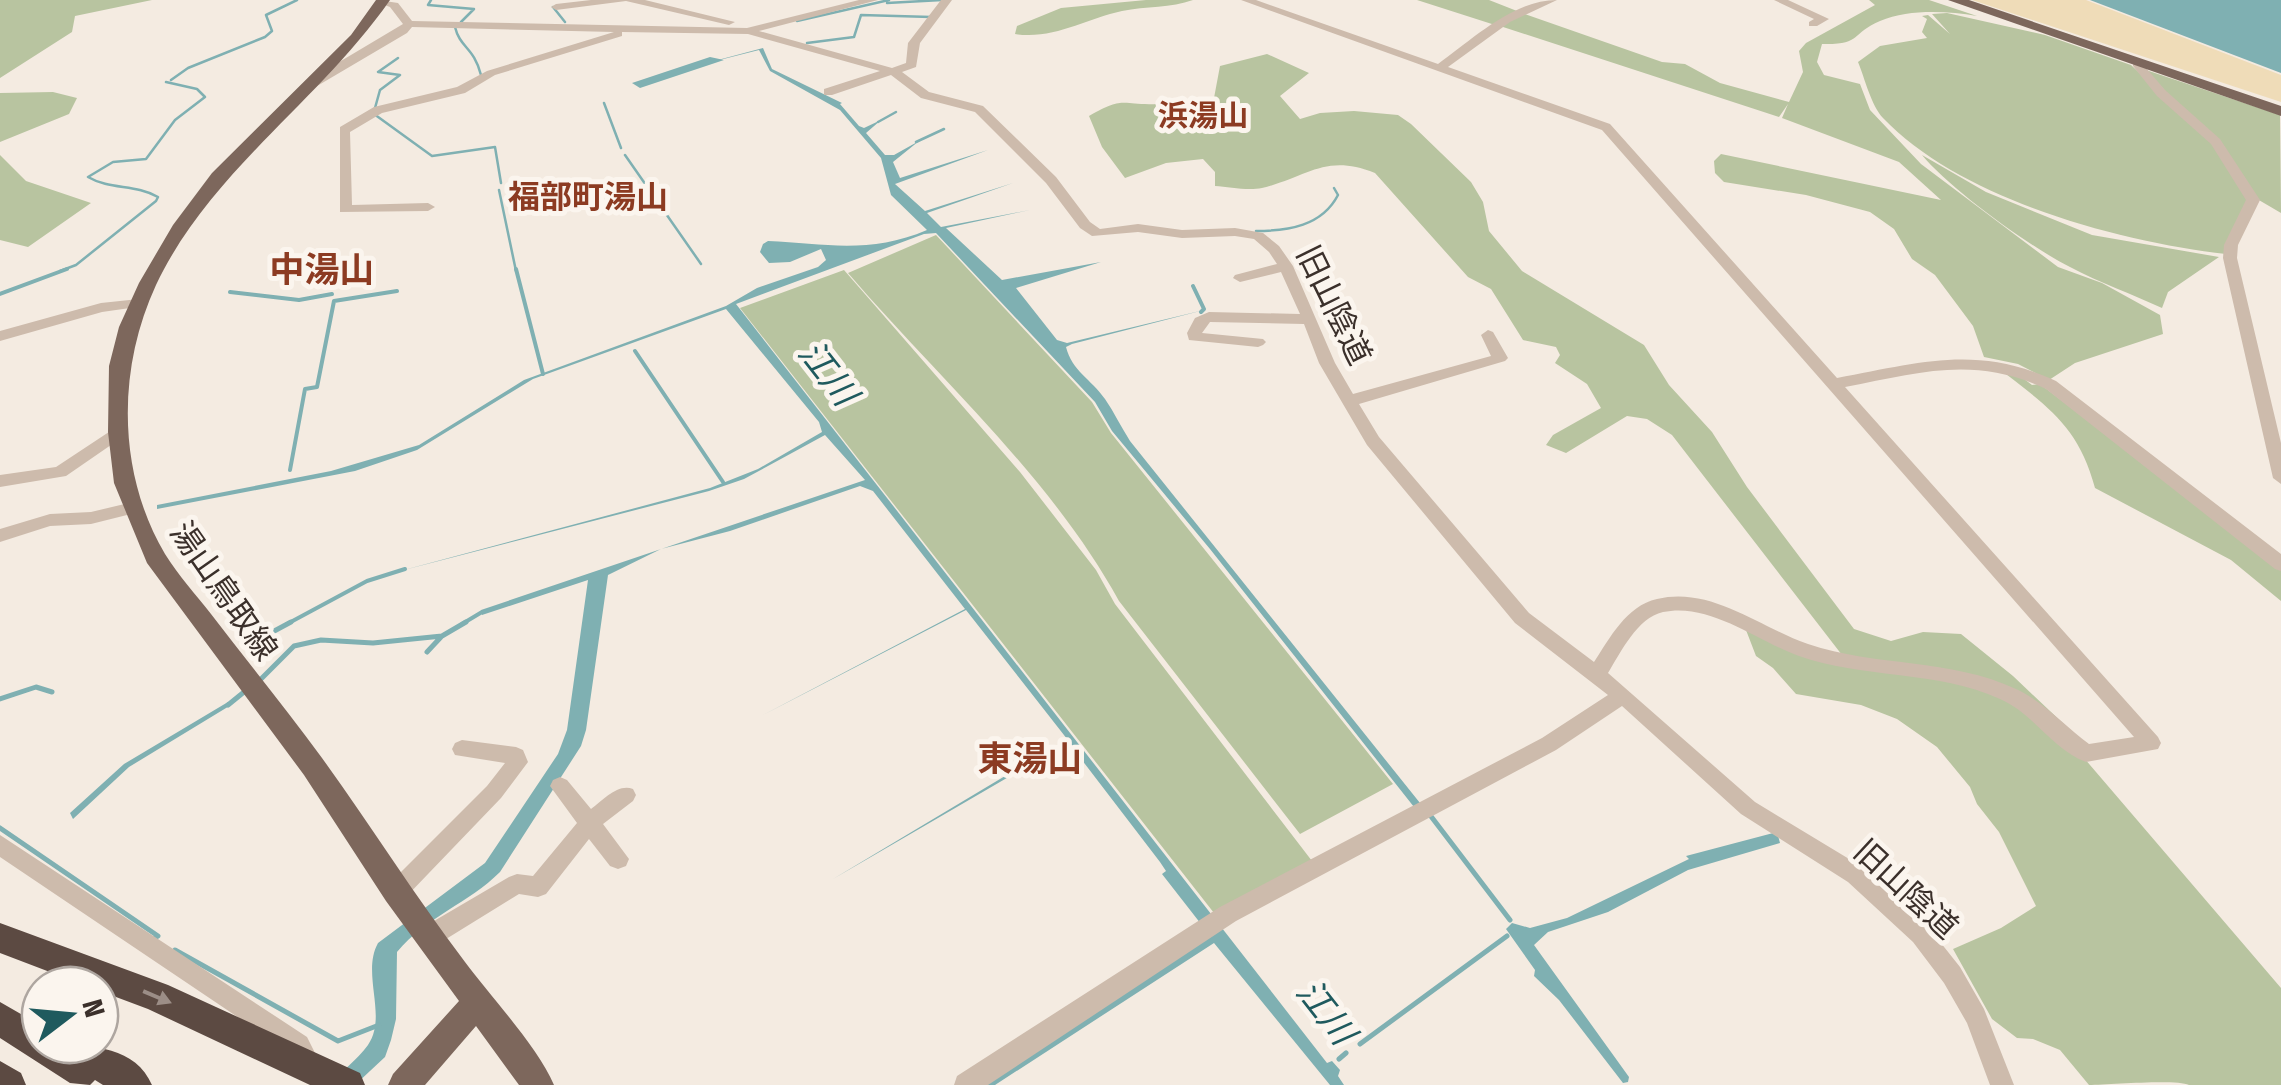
<svg xmlns="http://www.w3.org/2000/svg" width="2281" height="1085" viewBox="0 0 2281 1085" font-family="'Fira Sans Condensed','Noto Sans JP',sans-serif">
	<style>
		.green { fill: #b8c4a0 }
		.sand { fill: #efdcb8 }
		.water { fill: #7fb0b2 }
		.lines { fill: none; stroke-linecap: round; stroke-linejoin: round }
		.stream-far2 { stroke: #7fb0b2; stroke-width: 2.5 }
		.stream-far1 { stroke: #7fb0b2; stroke-width: 4 }
		.stream { stroke: #7fb0b2; stroke-width: 5 }
		.river { fill: #7fb0b2; fill-rule: evenodd }
		.minor { fill: #cdbbac; fill-rule: evenodd }
		.major { fill: #7d675c; fill-rule: evenodd }
		.highway { fill: #5c4a42; fill-rule: evenodd }
		.oneway { fill: #9c8e87 }
		.labels { text-anchor: middle; dominant-baseline: central; stroke-width: 10; stroke-linejoin: round; paint-order: stroke }
		.far-neighbourhood-label { font-size: 30px; font-weight: bold; fill: #8c3b22; stroke: #fbf5ee }
		.far-quarter-label { font-size: 32px; font-weight: bold; fill: #8c3b22; stroke: #fbf5ee }
		.street-label { font-size: 32px; fill: #3b302b; stroke: #fbf5ee }
		.neighbourhood-label { font-size: 35px; font-weight: bold; fill: #8c3b22; stroke: #fbf5ee }
		.water-label { font-size: 35px; font-style: italic; fill: #1f5a5e; stroke: #fbf5ee }
	</style>
	<rect width="100%" height="100%" fill="#f4ebe1"/>
	<path class="green" d="M0 0H152L75 16 72 32 0 78Z
		M1146 0H1193C1171 8 1146 6 1122 11 1085 19 1053 40 1015 34L1017 26 1061 8Z
		M1417 0H1489L1517 11 1495 25Z
		M1869 0H1929L1977 16C1946 11 1909 9 1880 21 1850 34 1862 45 1822 44L1817 62 1824 75 1860 84 1870 110 1921 164 2058 267 2102 283 2160 315 2163 334 2075 363 2049 380 2018 364 1984 357 1973 326 1935 275 1912 259 1894 229 1870 212 1806 195 1724 182 1715 173 1714 161 1721 154 1941 200 1899 162 1782 118 1788 104 1779 117 1500 26 1522 13 1662 62 1685 64 1720 83 1789 102 1803 72 1799 51 1806 43 1875 5Z
		M1947 13 2045 35 2131 65 2209 137 2247 199 2226 254C2119 242 1960 199 1883 118 1871 105 1865 79 1858 62L1880 46 1927 38 1922 32 1927 19 1922 16 1928 15 1950 34 1932 14Z
		M1267 54 1309 73 1280 96 1300 119 1320 113 1354 111 1398 115 1411 124 1471 182 1483 202 1489 231 1522 271 1644 345 1669 385 1712 432 1747 487 1854 629 1891 641 1923 632 1961 634 2013 676 2088 747 2034 704 1950 670 1842 655 1672 435 1647 419 1627 416 1566 453 1546 445 1553 435 1601 408 1587 384 1555 363 1560 355 1556 347 1523 340 1491 289 1468 277 1375 173C1325 153 1308 177 1262 188 1248 191 1229 187 1215 186V172L1203 159 1166 163 1125 178 1102 147 1089 116C1126 95 1122 106 1158 104 1177 103 1196 100 1214 98L1220 66Z
		M2146 70 2280 115 2281 213 2252 196 2230 162Z
		M53 92 77 98 69 114 0 142V93Z
		M0 155 26 181 91 203 28 247 0 240Z
		M1922 155 1986 192 2092 235 2219 257 2168 292 2162 308C2132 294 2100 283 2070 267 2030 247 1950 189 1922 155Z
		M936 235 1092 402 1111 433 1393 784 1300 834 1119 601C1051 477 939 379 848 273Z
		M844 270 1020 472 1096 570 1115 604 1312 861 1214 913 740 308Z
		M1996 366 2015 372 2032 385 2040 384 2281 568V601L2231 560 2095 488C2078 424 2046 406 1996 366Z
		M1746 630 1781 645 1926 672 2008 697 2084 758 2281 988V1085H2189C2175 1079 2109 1085 2089 1085L2060 1050 2033 1039 2017 1038 1992 1019 1953 949 2001 928 2036 906 1999 832 1977 804 1970 787 1937 747 1897 719 1861 705 1796 694 1773 668 1756 656Z"/>
	<path class="sand" d="M1972 0H2086L2281 75V102Z"/>
	<path class="water" d="M2090 0H2281V73Z
		M763 48 772 69 842 103 840 104 859 126 864 128 881 120 866 133 885 155H894L919 141 893 162 900 178 988 150 895 184 925 211 1013 183 927 213 941 227 1030 210 946 228 1002 280 1101 262 1016 288 1057 340 1067 343 1204 310 1072 344 1066 347C1072 371 1091 379 1105 399 1114 412 1121 427 1130 441L1420 803 1414 807 1210 549 1112 431 1095 402 936 233 924 234 736 304 1327 1063 1332 1061 1340 1070 1338 1076 1344 1085H1330L1214 943 995 1085H981L1208 933 1162 874 1166 871 1160 862 1075 751 1043 757 833 879 1040 755 1055 753 1071 744 966 610 759 717 965 609 873 491 860 486 730 531 661 549 608 575 586 730 581 746 500 872C469 903 426 917 397 952L396 1019 391 1040 385 1057 355 1085H328C341 1072 357 1060 368 1045 388 1016 361 974 378 943L485 863 558 754 567 730 588 580 482 615 481 610 865 480 825 435 744 479 709 491 400 571 710 488 758 469 822 432 819 422 726 309 533 379 417 450 355 471 157 509V505L331 471 419 445 524 380 726 306 757 288 818 267 826 260 821 249 790 262 769 263 760 252 763 244 768 241C826 244 871 254 927 230L891 195 881 158 840 110 770 71 759 50 684 69Z
		M228 702 231 705 129 767 73 819 70 813 124 764Z
		M1777 832 1780 843 1688 870 1608 912 1548 932 1534 945 1629 1077 1628 1082 1623 1083 1559 1000 1534 976 1535 970 1506 929 1512 923 1530 928 1567 918 1689 859 1686 856Z"/>
	<g class="lines">
		<path class="stream-far2" d="M431 0 428 5 474 9 461 22
			M887 3 942 0
			M553 7 565 22
			M797 21 889 0
			M455 27C460 48 474 47 481 75
			M807 43 854 37 861 15 931 17
			M171 80 188 68 265 37 272 31 266 15 297 0
			M604 103 621 148
			M375 108 380 90 400 75 378 72 398 58
			M374 114 432 156 495 147 501 183
			M878 122 896 112
			M916 142 944 129
			M625 155 701 264
			M499 190 516 271
			M1256 231C1288 231 1322 226 1338 195L1334 188
			M60 271 76 265 156 201 158 197C136 184 110 190 88 177L113 162 146 159 175 120 205 97 197 89 166 82"/>
		<path class="stream-far1" d="M516 269 543 374
			M1193 286 1204 309 1201 312
			M230 292 299 300 332 294
			M0 294 67 269
			M635 351 723 482
			M290 470 305 389 317 387 334 301 397 291
			M228 616 234 624
			M287 624 367 581 405 569
			M462 624 482 612"/>
		<path class="stream" d="M232 622 248 645 291 622
			M427 652 441 637
			M260 680 294 646 321 640 373 643 442 636 466 622
			M0 699 36 687 52 692
			M228 705 244 692
			M1430 815 1510 920
			M0 828 158 936 155 938
			M175 950 338 1041 379 1025
			M1360 1044 1507 936
			M1339 1059 1346 1053"/>
		<path class="river" d="M710 57 724 60 640 88 632 83Z"/>
		<path class="minor" d="M378 0 398 3 412 21 747 28 859 0H878L759 31 892 68 906 63 908 43 941 0H952L920 43 916 67 902 72 929 92 983 106 1056 177 1090 222 1100 229 1138 224 1182 230 1235 228 1263 233 1279 246 1293 266 1335 363 1353 394 1491 356 1481 335 1488 330 1493 332 1508 358 1505 361 1359 404 1379 437 1529 613 1594 662C1610 638 1626 606 1657 599 1711 586 1759 627 1808 644 1876 667 1950 658 2016 689 2044 702 2065 726 2089 744L2134 737 1602 130 1241 0H1256L1438 64C1473 39 1513 0 1557 0L1510 22 1448 67 1610 124 1837 378C1919 363 1977 344 2056 381L2281 554V571L2275 569 2046 389C1974 355 1919 373 1845 387L2158 737 2161 743 2158 749 2086 762C2053 750 2033 713 2000 699 1937 670 1864 679 1799 656 1757 641 1710 602 1663 612 1637 618 1621 652 1608 673L1755 802 1864 868 1929 928 1960 967 1984 1009 2014 1085H1990L1967 1023 1944 983 1913 942 1848 882 1741 814 1622 706 1556 750 1236 921 988 1085H954L957 1076 1220 907 1542 738 1608 695 1515 623 1367 445 1319 363 1304 324 1210 322 1202 333 1263 339 1266 342 1263 345 1258 347 1189 340 1187 333 1195 318 1209 312 1300 314 1281 272 1240 282 1233 278 1235 275 1277 264 1269 252 1254 239 1235 236 1182 238 1138 232 1092 236 1080 228 1046 183 975 112 921 98 891 75 832 95H824V89L880 71 748 34 622 32V36L495 75 465 93 382 113 350 132 352 205 428 203 435 207 428 211 340 212V127L374 107 457 87 487 71 614 32 412 27 407 33 312 89H304V83L403 24 390 7 379 3Z
			M591 0H645L735 22 729 25 626 1 556 10 551 7 556 4Z
			M1774 0H1788L1829 19 1817 26H1809V22L1814 19Z
			M2133 62H2141L2165 90 2220 139 2260 200 2238 245 2237 258 2281 443V484L2273 478 2223 258 2224 245 2246 200 2211 144 2157 96 2133 66Z
			M139 299 144 300V306L102 312 0 341V331L101 303Z
			M118 426 124 428 126 432 124 436 66 476 0 487V475L56 467Z
			M133 502 139 504 142 508 139 512 91 524 50 526 0 542V529L50 514 91 512Z
			M462 740 516 747 523 750 528 762 501 798 404 899 396 902 388 899 385 892 388 885 487 786 505 763 455 755 452 749 455 743Z
			M560 777 567 780 591 809C603 800 618 783 633 789L636 795 633 801 603 824 629 859 626 866 618 869 610 866 589 839 546 894 538 897 519 894 438 944 430 947 422 944 419 936 422 928 509 877 517 874 533 876 577 823 550 786 553 780Z
			M0 835 307 1037 320 1063 316 1071 308 1075 300 1071 291 1053 0 857Z"/>
		<path class="major" d="M376 0H390C319 102 210 171 156 285 117 369 117 473 165 554 178 575 196 595 211 614 248 662 286 709 322 758 371 826 415 896 465 962 491 997 538 1047 554 1085H519L476 1026 425 1085H388L393 1074 459 1001 386 901 304 775 147 563 114 483 108 432 109 366 119 327 139 283 173 225 212 173 351 35Z
			M1948 0H1969L2281 106V116Z"/>
		<path class="highway" d="M0 923 168 985 360 1073 365 1085H310L148 1009 100 991V985H84L0 953Z
			M0 1002 40 1025V1045C79 1045 134 1042 152 1085H103L95 1080 90 1085 70 1083 0 1038Z
			M0 1061 21 1073 26 1085H0Z"/>
	</g>
	<defs><path id="oneway-solid" d="M-6-.8H1V-3.2L6.5 0L1 3.2V.8H-6Z" transform="scale(2.5)"/></defs>
	<use class="oneway" href="#oneway-solid" transform="translate(157 997) rotate(23)"/>
	<g class="labels">
		<g class="far-neighbourhood-label">
			<text x="1203" y="116">浜湯山</text>
		</g>
		<g class="far-quarter-label">
			<text x="588" y="197">福部町湯山</text>
		</g>
		<g class="street-label">
			<text transform="translate(1334 305) rotate(64)">旧山陰道</text>
			<text transform="translate(224 591) rotate(55)">湯山鳥取線</text>
			<text transform="translate(1906 889) rotate(43)">旧山陰道</text>
		</g>
		<g class="neighbourhood-label">
			<text x="322" y="270">中湯山</text>
			<text x="1030" y="759">東湯山</text>
		</g>
		<g class="water-label">
			<text transform="translate(828 373) rotate(52)">江川</text>
			<text transform="translate(1326 1012) rotate(52)">江川</text>
		</g>
	</g>
	<g transform="translate(70 1015) rotate(74)"><circle r="48" fill="#fbf5ee" stroke="#aea6a0" stroke-width="2.5"/>
	<path d="M0-8L18 38L0 25L-18 38Z" fill="#1f5a5e"/>
	<text y="-15" font-size="28" font-weight="bold" text-anchor="middle" fill="#3b302b">N</text>
	</g>
</svg>
